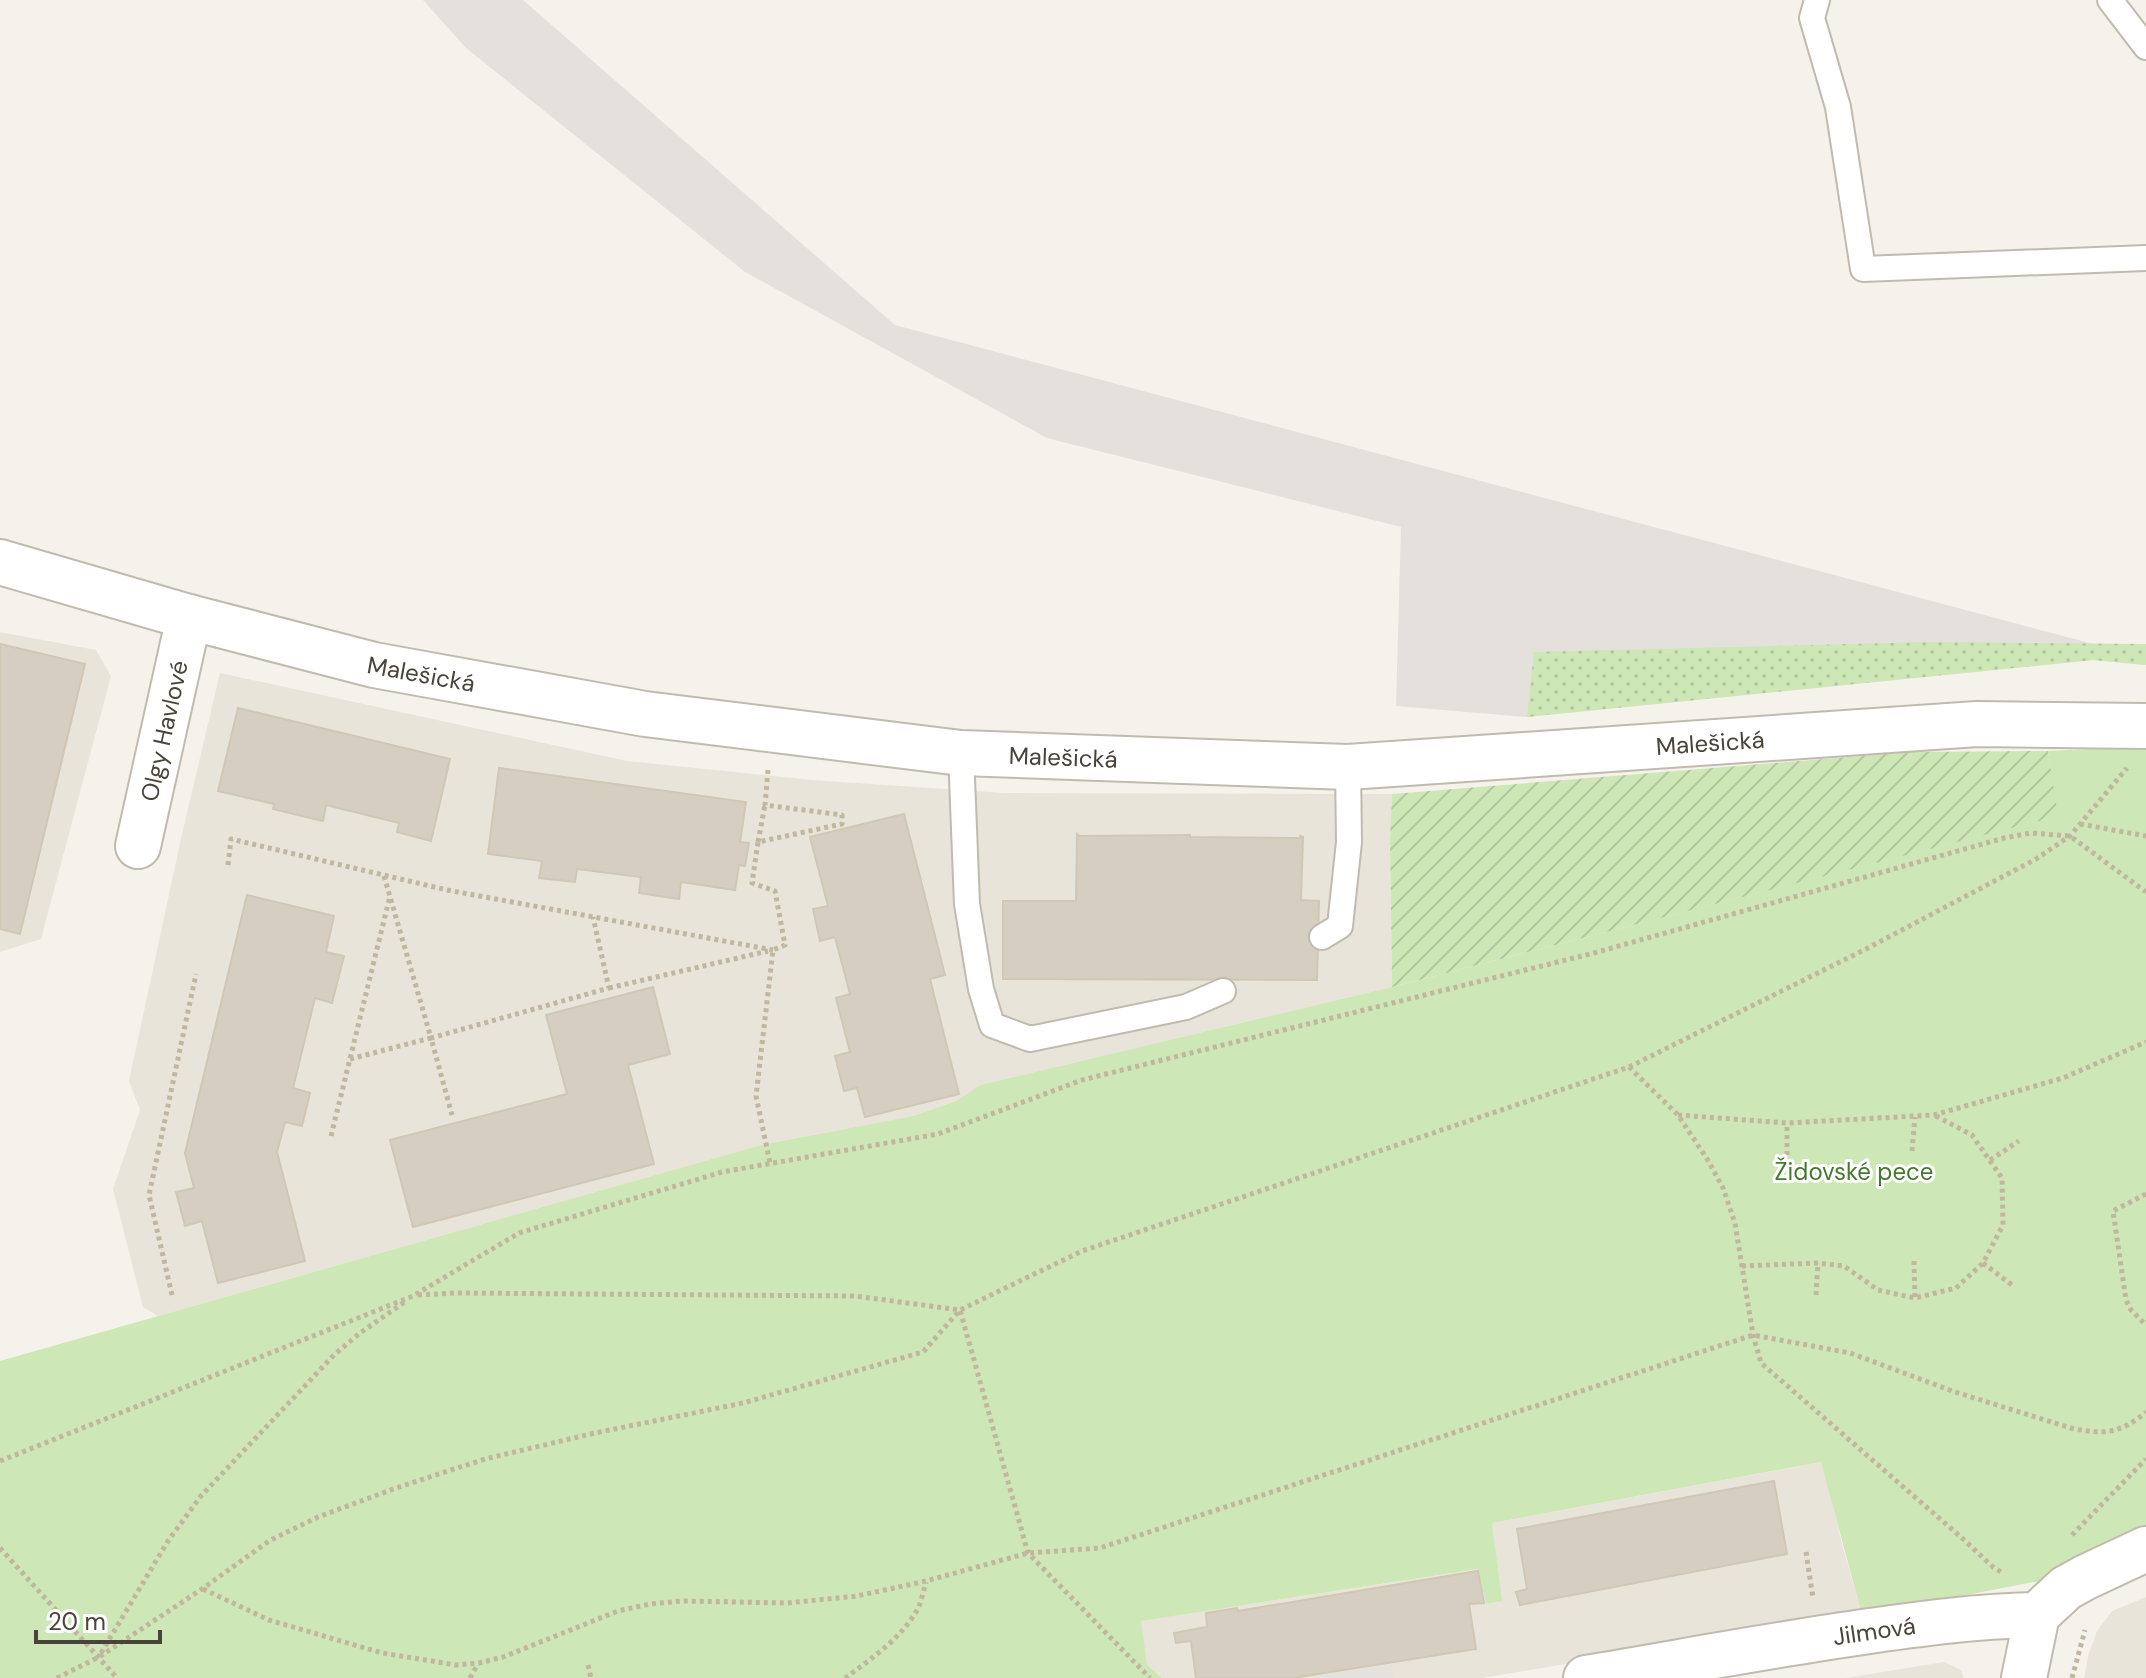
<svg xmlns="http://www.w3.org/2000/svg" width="2146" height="1678" viewBox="0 0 2146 1678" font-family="'DM Sans',sans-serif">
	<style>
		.residential { fill: #e8e4d9 }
		.industrial { fill: #e4e1dc }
		.grass { fill: url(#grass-dots) }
		.park { fill: #cee7b6 }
		.garden { fill: url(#garden-furrows) }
		.parking { fill: #e4e2df }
		.building { fill: #d6cfc1; stroke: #d0c7b4; stroke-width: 2 }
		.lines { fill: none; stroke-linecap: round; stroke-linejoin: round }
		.service-casing { stroke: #c0bbae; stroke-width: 28 }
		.minor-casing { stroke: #c0bbae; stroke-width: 48 }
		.tertiary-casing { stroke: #c0bbae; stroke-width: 48 }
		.path { stroke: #c1b79f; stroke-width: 5; stroke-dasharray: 4 4; stroke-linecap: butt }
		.service { stroke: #fff; stroke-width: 24 }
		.minor { stroke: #fff; stroke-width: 44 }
		.tertiary { stroke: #fff; stroke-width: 44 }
		.labels { text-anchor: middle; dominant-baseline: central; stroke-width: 6; stroke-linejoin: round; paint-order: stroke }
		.street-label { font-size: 24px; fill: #494339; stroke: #fff }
		.park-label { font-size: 24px; fill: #46792e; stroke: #fff }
	</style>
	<defs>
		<pattern id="grass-dots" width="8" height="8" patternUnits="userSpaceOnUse" patternTransform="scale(2)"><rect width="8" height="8" fill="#cee7b6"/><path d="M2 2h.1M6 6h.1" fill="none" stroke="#b2c79d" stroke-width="1.8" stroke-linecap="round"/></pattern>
		<pattern id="garden-furrows" width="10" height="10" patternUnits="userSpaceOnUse" patternTransform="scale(2)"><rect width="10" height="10" fill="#cee7b6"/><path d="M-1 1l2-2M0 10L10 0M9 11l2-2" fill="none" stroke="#b2c79d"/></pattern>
	</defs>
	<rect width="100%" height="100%" fill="#f5f2eb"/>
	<path class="residential" d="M0 632 96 650 111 676 41 939 0 952Z
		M220 673 627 761 812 780 1004 793 1392 794 1390 840 1392 987 980 1085 956 1101 913 1116 761 1145 158 1316 143 1307 113 1189 140 1110 129 1081 182 834Z
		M1822 1462 1842 1544 1862 1615 1482 1678H1162L1147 1664 1140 1621 1479 1569 1486 1604 1501 1601 1492 1523Z
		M2146 1597V1678H2084L2089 1653 2097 1631 2112 1611Z
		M1944 1662 1961 1670 1964 1678H1846Z"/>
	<path class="industrial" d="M423 0H523L895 325 2146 658V665L2093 660 1527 717 1396 706 1401 527 1047 438 745 272 466 48Z"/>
	<path class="grass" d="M1930 642 2146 644V665L2093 660 1527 717 1534 652Z"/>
	<path class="park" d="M2146 746V1535L2050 1579 1862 1615 1821 1462 1492 1523 1502 1601 1486 1604 1478 1569 1141 1621 1147 1664 1162 1678H0V1361L761 1145 913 1116 956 1101 980 1085 1392 987 2057 816 2048 751Z"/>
	<path class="garden" d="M2048 751 2058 816 1392 987 1390 840 1392 794 1910 752Z"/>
	<path class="parking" d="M1391 1664 1393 1678H1306Z"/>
	<path class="building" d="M0 644 85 664 20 934 0 929Z
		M238 708 450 759 431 841 397 832 399 823 326 805 323 821 273 809 274 804 218 791Z
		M499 768 746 802 740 842 749 843 745 866 739 865 735 890 681 882 679 899 639 893 641 877 577 869 575 882 539 878 542 861 488 854Z
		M904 814 945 975 930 979 959 1094 865 1117 857 1088 844 1091 835 1056 850 1052 836 998 850 994 835 937 820 941 813 909 828 906 810 837Z
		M1077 834 1079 836 1190 835V837L1300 838V836L1303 837 1301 900 1319 901 1317 980 1003 979V901H1076Z
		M247 895 334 916 326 952 344 956 332 1003 315 998 293 1088 310 1093 302 1126 285 1122 277 1152 305 1261 218 1283 202 1221 185 1226 176 1192 194 1188 185 1153Z
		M653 987 670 1054 628 1065 654 1164 413 1227 390 1140 567 1094 546 1015Z
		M1774 1481 1787 1554 1520 1605 1516 1592 1527 1589 1517 1529Z
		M1478 1571 1484 1603 1469 1604 1476 1649 1293 1678H1196L1191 1641 1176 1643 1174 1633 1207 1627 1206 1613 1237 1608 1238 1611Z"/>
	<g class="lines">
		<g class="service-casing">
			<path id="service" d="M1817 0 1812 18 1838 107 1863 269 2146 258
				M2110 0 2146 47
				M961 753 967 904 981 989 992 1025 1030 1039 1186 1007 1223 991
				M1322 937 1340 926 1349 842 1348 767"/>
		</g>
		<g class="minor-casing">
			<g id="minor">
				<path id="s1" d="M138 846 189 617"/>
				<path id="s2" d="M1586 1678C1676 1663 1766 1646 1856 1633 1917 1624 1976 1616 2037 1615L2066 1588 2086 1577 2146 1549"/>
				<path d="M2024 1678 2037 1615"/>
			</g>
		</g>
		<g class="tertiary-casing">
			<g id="tertiary">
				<path id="s3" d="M0 562 189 617 374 665 645 714 961 753 1348 767 1977 724 2146 726"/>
			</g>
		</g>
		<path class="path" d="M768 770 765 805 842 815V824L758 842 752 883 775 891 785 945 773 950 756 1096 770 1163
			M2080 824 2146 836
			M758 842 765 805
			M228 865 231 839 447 890 773 950
			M384 876 431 1038 609 988 593 917
			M609 988 768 951
			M350 1059 431 1038 452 1115
			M1629 1067 1678 1115 1709 1162 1723 1188 1735 1223 1753 1335 1761 1363 1962 1538 1993 1567 2003 1573
			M1678 1115 1787 1123 1934 1115 2063 1078 2146 1042
			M331 1136 390 896
			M1912 1151 1915 1117
			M1787 1155V1123
			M1990 1160 2019 1141
			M2146 1194 2113 1211 2126 1300 2131 1310 2146 1325
			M1914 1261 1915 1298
			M1983 1263 2012 1285
			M1742 1266 1818 1263 1844 1266 1878 1290 1915 1298 1956 1288 1983 1263 2003 1225 2002 1178 1972 1135 1934 1115
			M172 1295 149 1195 196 974
			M418 1295 455 1293 855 1296 960 1310 1028 1553 1150 1678
			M1816 1295 1818 1263
			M0 1461 413 1296 519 1233 722 1172 938 1134 1082 1080 1594 953 2004 838 2031 833 2070 836 2146 892
			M2072 1535 2146 1459
			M0 1548 117 1678
			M1806 1552 1813 1598
			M203 1589 269 1620 382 1653 456 1665 479 1663 503 1657 618 1611 650 1604 682 1601 787 1603 857 1596 926 1581 1028 1553 1100 1548 1753 1335 1850 1353 1955 1392 2071 1428C2103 1435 2120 1434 2146 1412
			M101 1653 168 1541 201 1496 334 1355 360 1333 406 1301
			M588 1665 591 1678
			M57 1678 99 1657 202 1589 269 1541 318 1517 396 1488 485 1459 595 1433 743 1403 923 1352 960 1310 1082 1251 1629 1067 1866 949 2036 859 2070 836 2127 768
			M470 1678 478 1664
			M845 1678C870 1660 900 1639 916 1612 921 1604 923 1592 926 1582
			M2072 1678 2085 1630"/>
		<use href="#service" class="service"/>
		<use href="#minor" class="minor"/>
		<use href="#tertiary" class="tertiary"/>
	</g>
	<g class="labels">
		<g class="street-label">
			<text stroke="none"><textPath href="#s3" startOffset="436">Malešická</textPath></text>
			<text stroke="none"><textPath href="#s1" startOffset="118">Olgy Havlové</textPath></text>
			<text stroke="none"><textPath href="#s3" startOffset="1732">Malešická</textPath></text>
			<text stroke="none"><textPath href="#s3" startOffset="1084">Malešická</textPath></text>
			<text stroke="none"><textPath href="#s2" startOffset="292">Jilmová</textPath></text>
		</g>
		<g class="park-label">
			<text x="1854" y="1171">Židovské pece</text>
		</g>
	</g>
	<path d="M36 1630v12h124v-12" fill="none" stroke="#494339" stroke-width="4"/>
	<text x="48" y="1630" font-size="24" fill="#494339" stroke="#ffffff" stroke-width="6" paint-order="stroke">20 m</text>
</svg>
